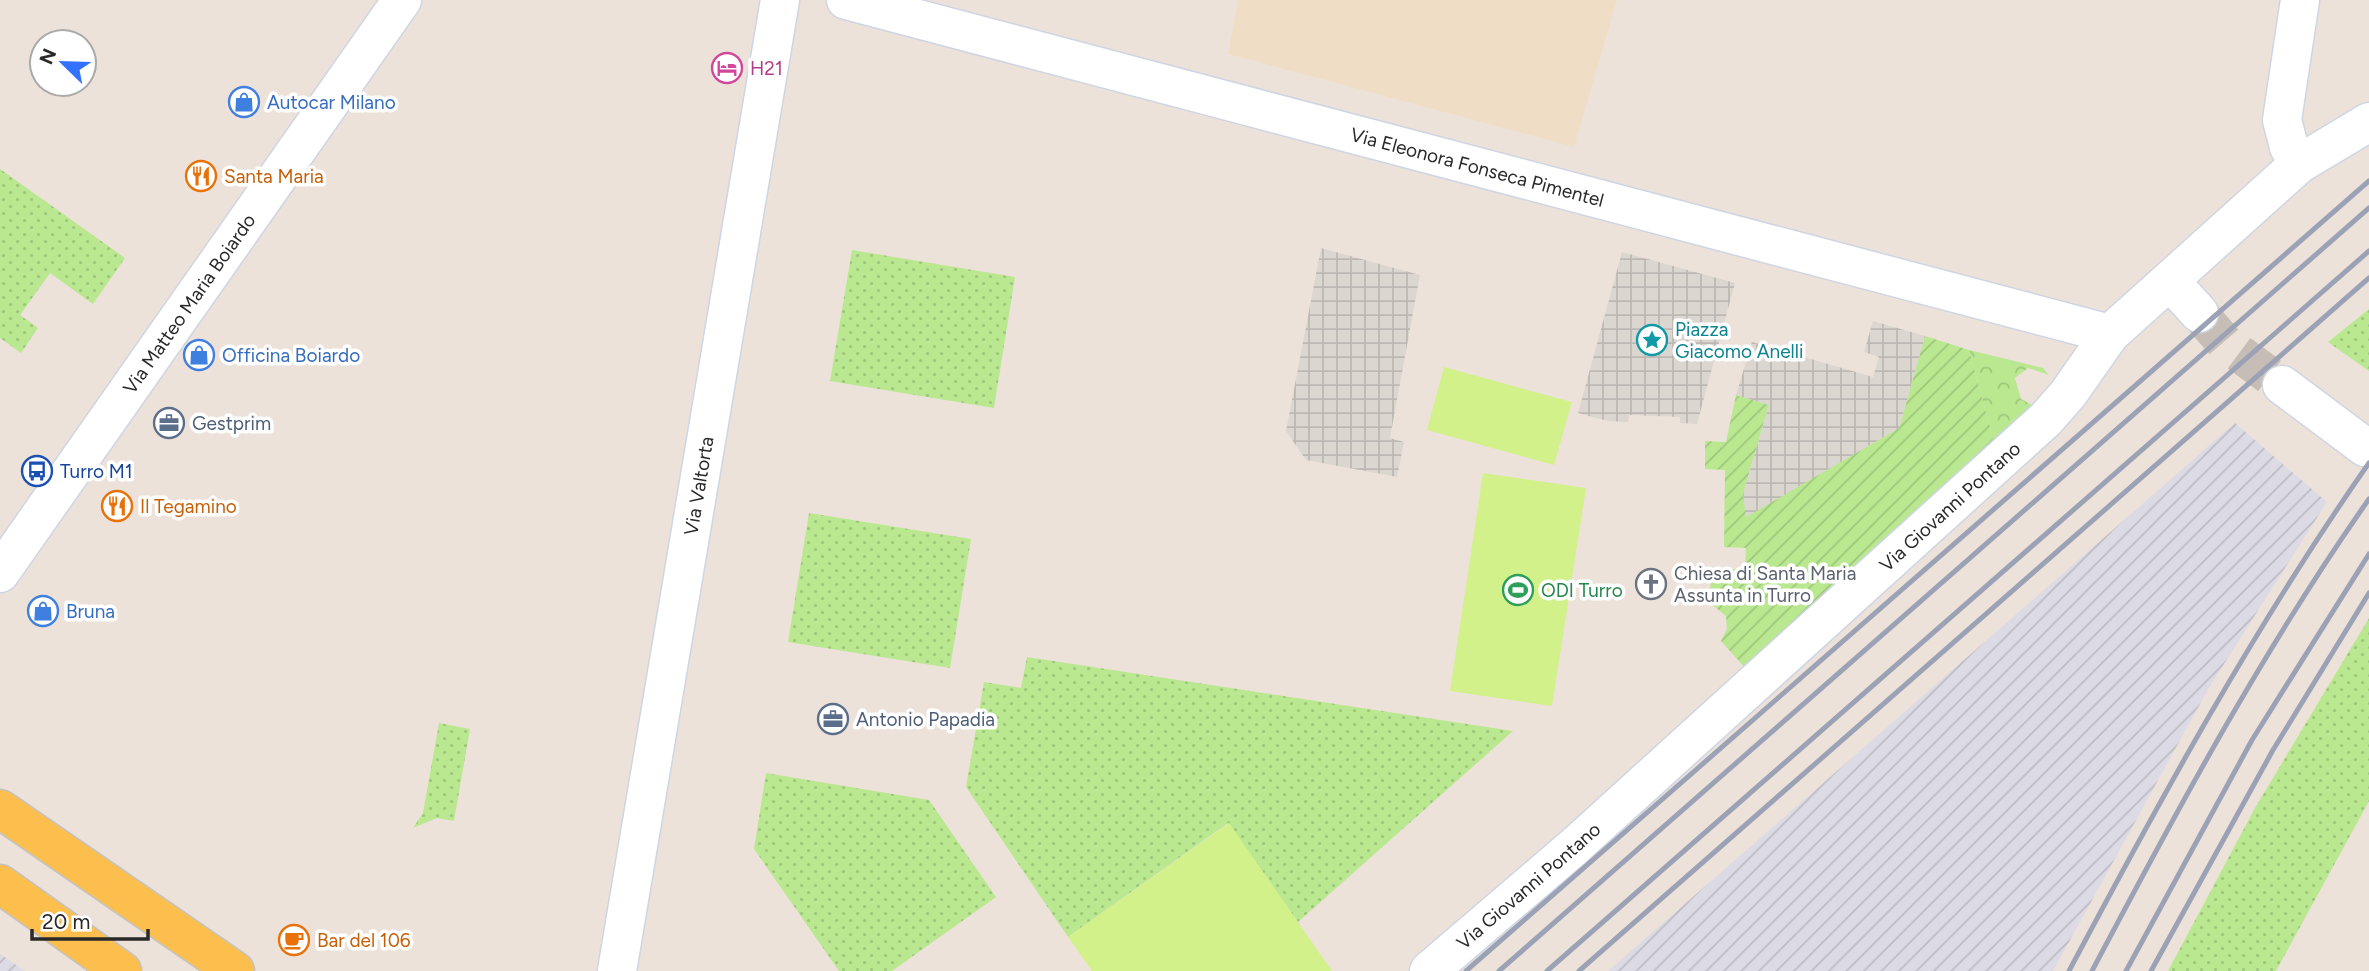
<svg xmlns="http://www.w3.org/2000/svg" width="2369" height="971" viewBox="0 0 2369 971" font-family="Figtree,sans-serif">
	<style>
		.industrial { fill: url(#industrial-furrows) }
		.education { fill: #f0ddc6 }
		.grass { fill: url(#grass-dots) }
		.forest { fill: url(#forest-crowns) }
		.garden { fill: url(#garden-furrows) }
		.pitch { fill: #d2f18b }
		.plaza { fill: url(#plaza-grid) }
		.lines { fill: none; stroke-linecap: round; stroke-linejoin: round }
		.minor-tunnel { stroke: #c6bdb6; stroke-width: 38; stroke-dasharray: 38 19; stroke-linecap: butt }
		.minor-casing { stroke: #ced5e3; stroke-width: 41 }
		.major-casing { stroke: #c3c3c3; stroke-width: 41 }
		.minor { stroke: #fff; stroke-width: 38 }
		.major { stroke: #fcbf4e; stroke-width: 38 }
		.rail { stroke: #9ba2b5; stroke-width: 5 }
		.labels { text-anchor: middle; dominant-baseline: central; stroke-width: 7; stroke-linejoin: round; paint-order: stroke }
		.hotel-label { font-size: 19px; fill: #b23c85; stroke: #fff; text-anchor: start }
		.shop-label { font-size: 19px; fill: #366cbe; stroke: #fff; text-anchor: start }
		.street-label { font-size: 19px; fill: #292929; stroke: #fff }
		.food-label { font-size: 19px; fill: #c56008; stroke: #fff; text-anchor: start }
		.culture-label { font-size: 19px; fill: #0d838f; stroke: #fff; text-anchor: start }
		.service-label { font-size: 19px; fill: #4e5e75; stroke: #fff; text-anchor: start }
		.transit-label { font-size: 19px; fill: #164399; stroke: #fff; text-anchor: start }
		.worship-label { font-size: 19px; fill: #5b616d; stroke: #fff; text-anchor: start }
		.leisure-label { font-size: 19px; fill: #27864d; stroke: #fff; text-anchor: start }
	</style>
	<defs>
		<pattern id="industrial-furrows" width="10" height="10" patternUnits="userSpaceOnUse" patternTransform="scale(1.75)"><rect width="10" height="10" fill="#dcdae4"/><path d="M-1 1l2-2M0 10L10 0M9 11l2-2" fill="none" stroke="#bdbbc4"/></pattern>
		<pattern id="grass-dots" width="8" height="8" patternUnits="userSpaceOnUse" patternTransform="scale(1.75)"><rect width="8" height="8" fill="#b9e890"/><path d="M2 2h.1M6 6h.1" fill="none" stroke="#9fc77c" stroke-width="1.8" stroke-linecap="round"/></pattern>
		<pattern id="forest-crowns" width="20" height="18" patternUnits="userSpaceOnUse" patternTransform="scale(1.75)"><rect width="20" height="18" fill="#b9e890"/><path d="M2 6a3 3 0 1 1 6 0M12 15a3 3 0 1 1 6 0" fill="none" stroke="#9fc77c"/></pattern>
		<pattern id="garden-furrows" width="10" height="10" patternUnits="userSpaceOnUse" patternTransform="scale(1.75)"><rect width="10" height="10" fill="#b9e890"/><path d="M-1 1l2-2M0 10L10 0M9 11l2-2" fill="none" stroke="#9fc77c"/></pattern>
		<pattern id="plaza-grid" width="8" height="8" patternUnits="userSpaceOnUse" patternTransform="scale(1.75)"><rect width="8" height="8" fill="#dcd6d0"/><path d="M0 4h8M4 0v8" fill="none" stroke="#bdb8b3"/></pattern>
	</defs>
	<rect width="100%" height="100%" fill="#ede2d9"/>
	<path class="industrial" d="M2235 423 2327 502 2210 686 2053 971H1608Z
		M0 954 25 971H0Z"/>
	<path class="education" d="M1238 0H1617L1574 147 1228 54Z"/>
	<path class="grass" d="M0 169 125 258 93 304 50 273 20 315 38 328 21 353 0 338Z
		M852 250 1015 277 994 408 830 381Z
		M2369 309V371L2328 342Z
		M809 513 971 539 950 668 788 642Z
		M2369 618V801L2276 971H2168L2255 808Z
		M1027 657 1513 731 1298 922 1228 823 1068 937 966 787 984 682 1021 688Z
		M439 723 470 729 454 821 437 818 413 828 423 813Z
		M766 773 929 800 996 897 892 971H839L754 849Z"/>
	<path class="forest" d="M1969 350 2043 368 2049 375 2028 368 2015 378 2021 399 2034 406 1995 445Z"/>
	<path class="garden" d="M1925 336 1969 350 1995 445 1746 669 1721 641 1727 629 1726 616 1710 603 1711 569H1745L1746 548 1724 547 1725 470 1705 469V441L1726 442 1736 395 1769 405 1743 494 1747 516 1899 428Z"/>
	<path class="pitch" d="M1444 367 1572 402 1554 465 1427 430Z
		M1483 473 1586 488 1552 706 1450 691Z
		M1229 823 1332 971H1092L1068 937Z"/>
	<path class="plaza" d="M1321 248 1420 275 1390 438 1404 442 1397 477 1306 460 1286 431Z
		M1622 252 1735 283 1697 424 1680 423V417L1629 415 1628 422 1608 421 1578 413Z
		M1873 321 1925 336 1899 428 1746 517 1743 494 1769 405 1736 395 1752 342 1873 377 1879 357 1864 352Z"/>
	<g class="lines">
		<path class="minor-tunnel" d="M2199 313 2224 342 2282 385"/>
		<g class="minor-casing">
			<g id="minor">
				<path id="s1" d="M846 0 2110 334"/>
				<path d="M2299 164 2289 147 2282 120 2300 0"/>
				<path d="M2170 281 2199 313"/>
				<path d="M2282 385 2365 447"/>
				<path id="s2" d="M0 573 402 0"/>
				<path id="s3" d="M617 971 780 0"/>
				<path id="s4" d="M1429 971 1575 846 2046 419 2068 394 2110 334 2299 164 2369 122"/>
			</g>
		</g>
		<g class="major-casing">
			<path id="major" d="M0 809 235 971
				M0 884 122 971"/>
		</g>
		<use href="#minor" class="minor"/>
		<use href="#major" class="major"/>
		<path class="rail" d="M1466 971 2369 181
			M1499 971 2369 208
			M1547 971 2369 251
			M1579 971 2369 278
			M2069 971C2161 798 2256 624 2369 463
			M2092 971C2177 810 2264 648 2369 499
			M2126 971 2252 740 2369 554
			M2151 971 2273 750 2369 593"/>
	</g>
	<defs>
		<g id="hotel-ring" transform="scale(1.575)"><circle r="9.5" fill="#fff" stroke="#d1479c" stroke-width="1.5"/><path d="M-6-4.5h1.5V1H6V5H4.5V3h-9V5H-6ZM-4 0a1.8 1.8 0 1 1 3.6 0ZM.5 0V-2.5h3Q6-2.5 6 0Z" fill="#d1479c"/></g>
		<g id="shop-ring" transform="scale(1.575)"><circle r="9.5" fill="#fff" stroke="#3f7fe0" stroke-width="1.5"/><path d="M-5-2.5h2.3a2.7 3.5 0 0 1 5.4 0H5L5.5 6h-11ZM-1.5-2.5h3a1.5 2.3 0 0 0-3 0Z" fill="#3f7fe0"/></g>
		<g id="restaurant-ring" transform="scale(1.575)"><circle r="9.5" fill="#fff" stroke="#e8710a" stroke-width="1.5"/><path d="M-5-6h1v4h1v-4h1v4h1v-4h1v5L-1.5 .5V6h-2V.5L-5-1ZM5-6V6H3V1.5H1.5Q1.5-4 5-6Z" fill="#e8710a"/></g>
		<g id="sight-ring" transform="scale(1.575)"><circle r="9.5" fill="#fff" stroke="#0f9aa8" stroke-width="1.5"/><path d="M0-6L1.8-2.2L6-1.7L2.9 1.2L3.7 5.4L0 3.3L-3.7 5.4L-2.9 1.2L-6-1.7L-1.8-2.2Z" fill="#0f9aa8"/></g>
		<g id="office-ring" transform="scale(1.575)"><circle r="9.5" fill="#fff" stroke="#5c6f8a" stroke-width="1.5"/><path d="M-6-3h4V-5.5h4V-3h4V5H-6ZM-1-4.5V-3h2v-1.5ZM-6 0V1H6V0Z" fill="#5c6f8a"/></g>
		<g id="bus-ring" transform="scale(1.575)"><circle r="9.5" fill="#fff" stroke="#1a4fb4" stroke-width="1.5"/><path d="M-5-6H5V4H4V6H2V4H-2V6H-4V4H-5ZM-3.5-4V0h7V-4ZM-3.5 1.2v1.5H-2V1.2ZM2 1.2v1.5H3.5V1.2Z" fill="#1a4fb4"/></g>
		<g id="church-ring" transform="scale(1.575)"><circle r="9.5" fill="#fff" stroke="#6b7280" stroke-width="1.5"/><path d="M-1.2-6h2.4v3.5h3.3v2.4h-3.3V6h-2.4V-.1h-3.3v-2.4h3.3Z" fill="#6b7280"/></g>
		<g id="stadium-ring" transform="scale(1.575)"><circle r="9.5" fill="#fff" stroke="#2e9e5b" stroke-width="1.5"/><path d="M0-5a6.5 5 0 1 0 0 10a6.5 5 0 1 0 0-10ZM-3.5-1.8h7v3.6h-7Z" fill="#2e9e5b"/></g>
		<g id="cafe-ring" transform="scale(1.575)"><circle r="9.5" fill="#fff" stroke="#e8710a" stroke-width="1.5"/><path d="M-5.5-4.5H6V0H3Q3 3.5 0 3.5H-2.5Q-5.5 3.5-5.5 0ZM3-3.2v2h1.7v-2ZM-6 4.5H4V6H-6Z" fill="#e8710a"/></g>
	</defs>
	<g fill-rule="evenodd">
		<use href="#hotel-ring" x="727" y="68"/>
		<use href="#shop-ring" x="244" y="102"/>
		<use href="#restaurant-ring" x="201" y="176"/>
		<use href="#sight-ring" x="1652" y="340"/>
		<use href="#shop-ring" x="199" y="355"/>
		<use href="#office-ring" x="169" y="423"/>
		<use href="#bus-ring" x="37" y="471"/>
		<use href="#restaurant-ring" x="117" y="506"/>
		<use href="#church-ring" x="1651" y="584"/>
		<use href="#stadium-ring" x="1518" y="590"/>
		<use href="#shop-ring" x="43" y="611"/>
		<use href="#office-ring" x="833" y="719"/>
		<use href="#cafe-ring" x="294" y="940"/>
	</g>
	<g class="labels">
		<g class="hotel-label">
			<text x="750" y="68">H21</text>
		</g>
		<g class="shop-label">
			<text x="267" y="102">Autocar Milano</text>
			<text x="222" y="355">Officina Boiardo</text>
			<text x="66" y="611">Bruna</text>
		</g>
		<g class="street-label">
			<text stroke="none"><textPath href="#s1" startOffset="653">Via Eleonora Fonseca Pimentel</textPath></text>
			<text stroke="none"><textPath href="#s2" startOffset="329">Via Matteo Maria Boiardo</textPath></text>
			<text stroke="none"><textPath href="#s3" startOffset="492">Via Valtorta</textPath></text>
			<text stroke="none"><textPath href="#s4" startOffset="698">Via Giovanni Pontano</textPath></text>
			<text stroke="none"><textPath href="#s4" startOffset="131">Via Giovanni Pontano</textPath></text>
		</g>
		<g class="food-label">
			<text x="224" y="176">Santa Maria</text>
			<text x="140" y="506">Il Tegamino</text>
			<text x="317" y="940">Bar del 106</text>
		</g>
		<g class="culture-label">
			<text x="1675" y="329">Piazza<tspan x="1675" dy="22">Giacomo Anelli</tspan></text>
		</g>
		<g class="service-label">
			<text x="192" y="423">Gestprim</text>
			<text x="856" y="719">Antonio Papadia</text>
		</g>
		<g class="transit-label">
			<text x="60" y="471">Turro M1</text>
		</g>
		<g class="worship-label">
			<text x="1674" y="573">Chiesa di Santa Maria<tspan x="1674" dy="22">Assunta in Turro</tspan></text>
		</g>
		<g class="leisure-label">
			<text x="1541" y="590">ODI Turro</text>
		</g>
	</g>
	<g transform="translate(63 63) rotate(293)"><circle r="33" fill="#ffffff" stroke="#a9a9a9" stroke-width="2"/>
	<path d="M0-5L12 26L0 18L-12 26Z" fill="#3372ff"/>
	<text y="-10" font-size="19" font-weight="bold" text-anchor="middle" fill="#292929">N</text>
	</g>
	<path d="M32 929v10h116v-10" fill="none" stroke="#292929" stroke-width="3.5"/>
	<text x="42" y="929" font-size="21" fill="#292929" stroke="#ffffff" stroke-width="5" paint-order="stroke">20 m</text>
</svg>
